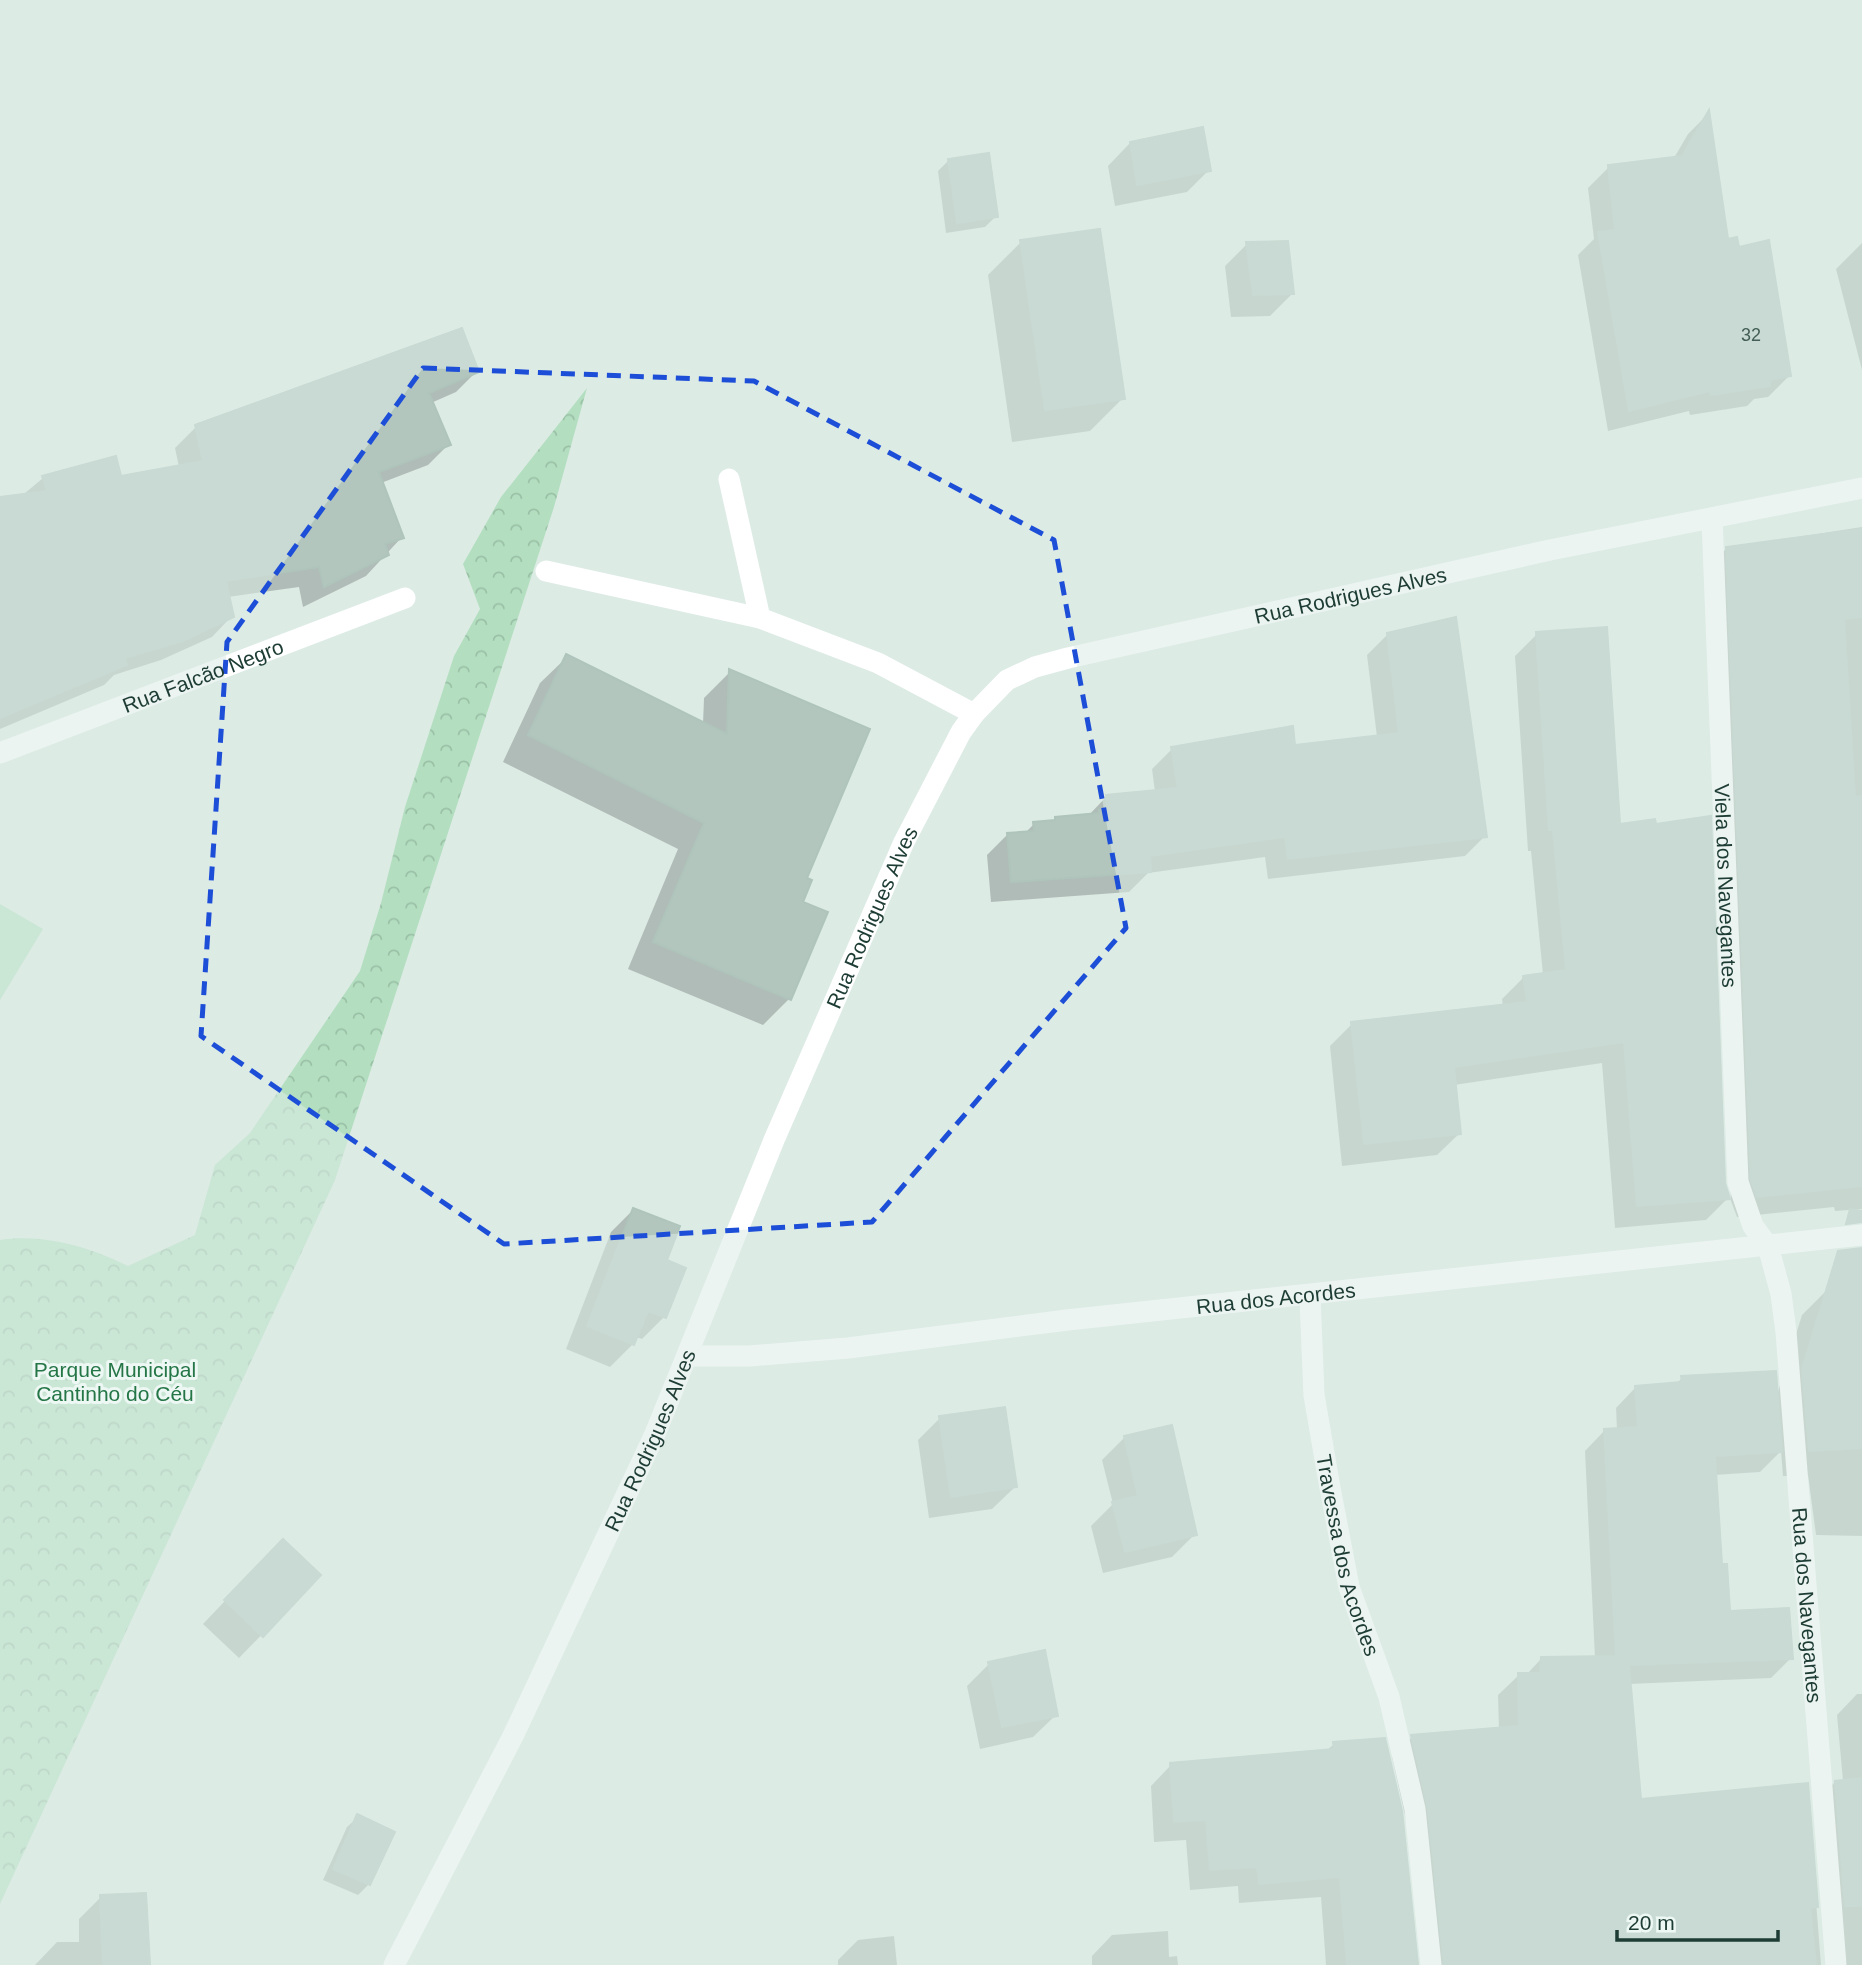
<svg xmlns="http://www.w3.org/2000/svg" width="1862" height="1965" viewBox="0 0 1862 1965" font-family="Arial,sans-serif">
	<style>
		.park { fill: url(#park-crowns) }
		.garden { fill: #b3dfc0 }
		.shadow { fill: #0003 }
		.building { fill: #b2c6be; stroke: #afc5bc; stroke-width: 2 }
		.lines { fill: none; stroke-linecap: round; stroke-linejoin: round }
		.lane { stroke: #fff; stroke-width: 21 }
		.street { stroke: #fff; stroke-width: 21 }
		.marked { fill: none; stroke: #1d4ed8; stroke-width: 5; stroke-dasharray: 14 9; stroke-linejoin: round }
		.labels { text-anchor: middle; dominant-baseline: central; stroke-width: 6; stroke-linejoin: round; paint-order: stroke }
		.number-label { font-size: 18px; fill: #425e56 }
		.street-label { font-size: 21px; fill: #1d3c34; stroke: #edf7f3 }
		.park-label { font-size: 21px; fill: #247646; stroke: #edf7f3 }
	</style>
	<defs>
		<pattern id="park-crowns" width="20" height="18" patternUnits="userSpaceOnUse" patternTransform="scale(1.75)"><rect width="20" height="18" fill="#b3dfc0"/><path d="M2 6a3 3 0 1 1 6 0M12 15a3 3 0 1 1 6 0" fill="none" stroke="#9ac0a6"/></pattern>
	</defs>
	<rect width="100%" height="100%" fill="#ddebe5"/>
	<path class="park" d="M587 388 554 507 335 1180 0 1904V1240C42 1233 91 1247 128 1266L195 1235 215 1165 250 1133 360 971 381 903 405 807 454 656 480 609 463 564 501 497Z"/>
	<path class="garden" d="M0 904 43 929 0 1000Z"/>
	<path class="shadow" d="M1708 114 1727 241 1789 376 1768 397 1754 399 1747 406 1690 415 1689 411 1608 431 1578 255 1594 239 1588 188 1609 167 1674 158 1688 134Z
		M1130 143 1209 170 1187 192 1115 206 1108 166Z
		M949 160 996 216 985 227 946 233 938 171Z
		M1021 242 1123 398 1090 431 1012 442 988 275Z
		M1862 243V370L1836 269Z
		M1247 244 1292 294 1270 316 1231 317 1225 266Z
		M477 371 456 392 431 403 449 444 428 465 381 483 402 537 366 576 303 607 299 587 228 597 232 616 212 637 161 660 114 675 104 685 0 729V508L12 504 43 478H120L179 467 175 448 196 427Z
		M1862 527V1209L1835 1211 1834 1207 1737 1217 1731 1201 1706 569 1727 548Z
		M1388 634 1485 836 1465 856 1268 879 1265 857 1148 873 1129 892 991 902 987 855 1007 835 1024 834 1034 824 1088 816 1107 796 1155 792 1152 769 1172 749 1294 747 1377 737 1367 655Z
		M1537 634 1618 826 1728 1198 1706 1220 1615 1228 1602 1063 1454 1085 1460 1133 1437 1155 1342 1166 1330 1046 1352 1024 1503 1007 1502 999 1524 977 1543 975 1531 851H1528L1515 656Z
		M567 657 703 724 704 698 730 672 805 879 789 999 763 1025 628 969 678 849 503 762 540 683Z
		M633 1210 664 1261V1317L642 1339 636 1337 633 1344 610 1367 566 1349 611 1232Z
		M1862 1286V1536L1816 1535 1808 1475 1783 1476 1781 1451 1760 1472 1714 1475 1720 1566 1729 1613 1791 1658 1771 1678 1629 1684 1640 1801 1807 1785 1821 1965H1422L1408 1829 1392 1757 1412 1737 1499 1730 1498 1695 1519 1675H1526L1541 1659 1595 1658 1585 1451 1605 1430H1617L1616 1408 1636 1387 1675 1385 1682 1378 1776 1398 1802 1315 1828 1289Z
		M940 1418 1015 1487 992 1509 929 1518 918 1440Z
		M1125 1437 1195 1534 1172 1557 1103 1573 1091 1526 1113 1504 1102 1460Z
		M261 1563 319 1576 239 1658 203 1624Z
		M989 1664 1056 1715 1033 1737 980 1749 967 1686Z
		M1857 1694H1862V1965H1828L1815 1803 1835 1782 1843 1781 1837 1715Z
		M1334 1744 1416 1965H1326L1321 1897 1239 1903 1238 1886 1190 1890 1186 1840 1154 1842 1151 1786 1171 1765 1326 1751Z
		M358 1817 369 1884 358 1895 323 1880 347 1827Z
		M101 1897 148 1965H35L57 1942H79V1919Z
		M1168 1931 1169 1957 1177 1956 1178 1965H1092V1956L1112 1935Z
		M894 1936 897 1965H838V1960L858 1940Z"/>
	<path class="building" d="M1709 110 1728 239 1737 237 1739 247 1769 240 1791 376 1769 380 1770 386 1711 395 1710 391 1629 411 1598 232 1615 230 1608 165 1682 156Z
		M1203 127 1211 171 1137 185 1130 142Z
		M989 153 998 217 957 223 948 159Z
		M1100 229 1125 399 1045 410 1020 240Z
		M1288 241 1294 294 1253 295 1246 242Z
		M462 328 479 372 429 393 451 445 379 472 404 538 385 544 389 555 324 587 319 567 226 581 234 617 183 641 125 658 127 665 0 718V497L47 491 42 476 116 456 121 476 203 461 195 425Z
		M1862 529V617L1844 619 1855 797 1862 796V1186L1757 1197 1751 1180 1726 547Z
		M1456 617 1487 837 1288 859 1285 837 1150 856 1151 872 1011 882 1007 833 1034 831 1033 822 1055 820V817L1099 813V810L1107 809 1106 795 1178 788 1171 747 1293 726 1295 745 1399 733 1387 633Z
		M1607 627 1620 824 1655 819 1656 824 1711 816 1725 1183 1730 1199 1637 1206 1624 1042 1454 1067 1461 1134 1364 1144 1351 1022 1527 1002 1523 976 1566 970 1553 830H1549L1536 632Z
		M566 654 727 734 729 669 870 729 807 878 812 880 803 902 828 912 791 1000 653 942 704 823 528 735Z
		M633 1208 680 1226 667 1260 686 1268 666 1318 648 1311 634 1345 587 1326Z
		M1850 1209 1862 1211V1222L1846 1224Z
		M1862 1248V1448L1809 1451 1802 1369 1838 1251Z
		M1776 1371 1782 1452 1715 1456 1722 1564H1727L1730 1611 1789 1608 1793 1659 1629 1665 1641 1799 1808 1783 1818 1907 1810 1908 1816 1965H1444L1428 1808 1411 1735 1519 1726 1518 1673H1540L1541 1657 1616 1656 1604 1429 1638 1427 1635 1386 1682 1382 1681 1376Z
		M1005 1407 1017 1487 951 1497 939 1416Z
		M1172 1425 1197 1535 1125 1552 1112 1502 1138 1496 1124 1436Z
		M283 1539 321 1575 263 1637 224 1600Z
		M1045 1650 1058 1716 1002 1727 988 1662Z
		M1385 1738 1402 1811 1418 1965H1347L1340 1877 1259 1884 1257 1867 1210 1870 1206 1820 1174 1822 1170 1763 1334 1749 1333 1742Z
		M1862 1778V1906H1845L1835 1781Z
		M357 1814 395 1832 370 1885 333 1869Z
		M146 1893 150 1965H103L100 1895Z"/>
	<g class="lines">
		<g class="lane">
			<path id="s1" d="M1712 518 1738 1182 1753 1226 1768 1246"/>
			<path id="s2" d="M1310 1297 1314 1395 1330 1488 1349 1587 1389 1697 1415 1809 1431 1965"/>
		</g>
		<g class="street">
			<path d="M729 479 760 618"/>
			<path d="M546 571 760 618 878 663 974 714"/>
			<path id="s3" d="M0 753 405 598"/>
			<path id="s4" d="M1768 1246 1781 1294 1786 1332 1836 1965"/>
			<path id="s5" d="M687 1356H749L848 1348 1067 1320 1862 1235"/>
			<path id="s6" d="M394 1965 513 1736 655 1434 774 1140 904 842 961 732 974 714 1007 680 1035 667 1068 658 1550 550 1862 488"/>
		</g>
	</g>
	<path d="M0 0H1862V1965H0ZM423 368 754 381 1054 540 1126 928 872 1222 504 1244 201 1036 227 642Z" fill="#ddebe5" fill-opacity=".55" fill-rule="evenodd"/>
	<path class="marked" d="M423 368 754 381 1054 540 1126 928 872 1222 504 1244 201 1036 227 642Z"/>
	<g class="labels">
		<g class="number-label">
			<text x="1751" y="335">32</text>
		</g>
		<g class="street-label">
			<text stroke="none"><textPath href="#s6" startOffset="1782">Rua Rodrigues Alves</textPath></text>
			<text stroke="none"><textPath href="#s3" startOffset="217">Rua Falcão Negro</textPath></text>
			<text stroke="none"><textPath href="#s1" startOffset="368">Viela dos Navegantes</textPath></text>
			<text stroke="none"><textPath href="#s6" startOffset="1152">Rua Rodrigues Alves</textPath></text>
			<text stroke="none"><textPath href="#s5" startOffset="592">Rua dos Acordes</textPath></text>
			<text stroke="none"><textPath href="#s6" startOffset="584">Rua Rodrigues Alves</textPath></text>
			<text stroke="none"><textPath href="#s2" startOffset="262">Travessa dos Acordes</textPath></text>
			<text stroke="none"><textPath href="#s4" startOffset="362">Rua dos Navegantes</textPath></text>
		</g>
		<g class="park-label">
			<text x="115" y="1369">Parque Municipal<tspan x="115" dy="24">Cantinho do Céu</tspan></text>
		</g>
	</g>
	<path d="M1617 1930v10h161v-10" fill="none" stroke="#1d3c34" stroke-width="3.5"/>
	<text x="1628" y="1930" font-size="21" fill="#1d3c34" stroke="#edf7f3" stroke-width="5" paint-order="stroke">20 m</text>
</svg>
